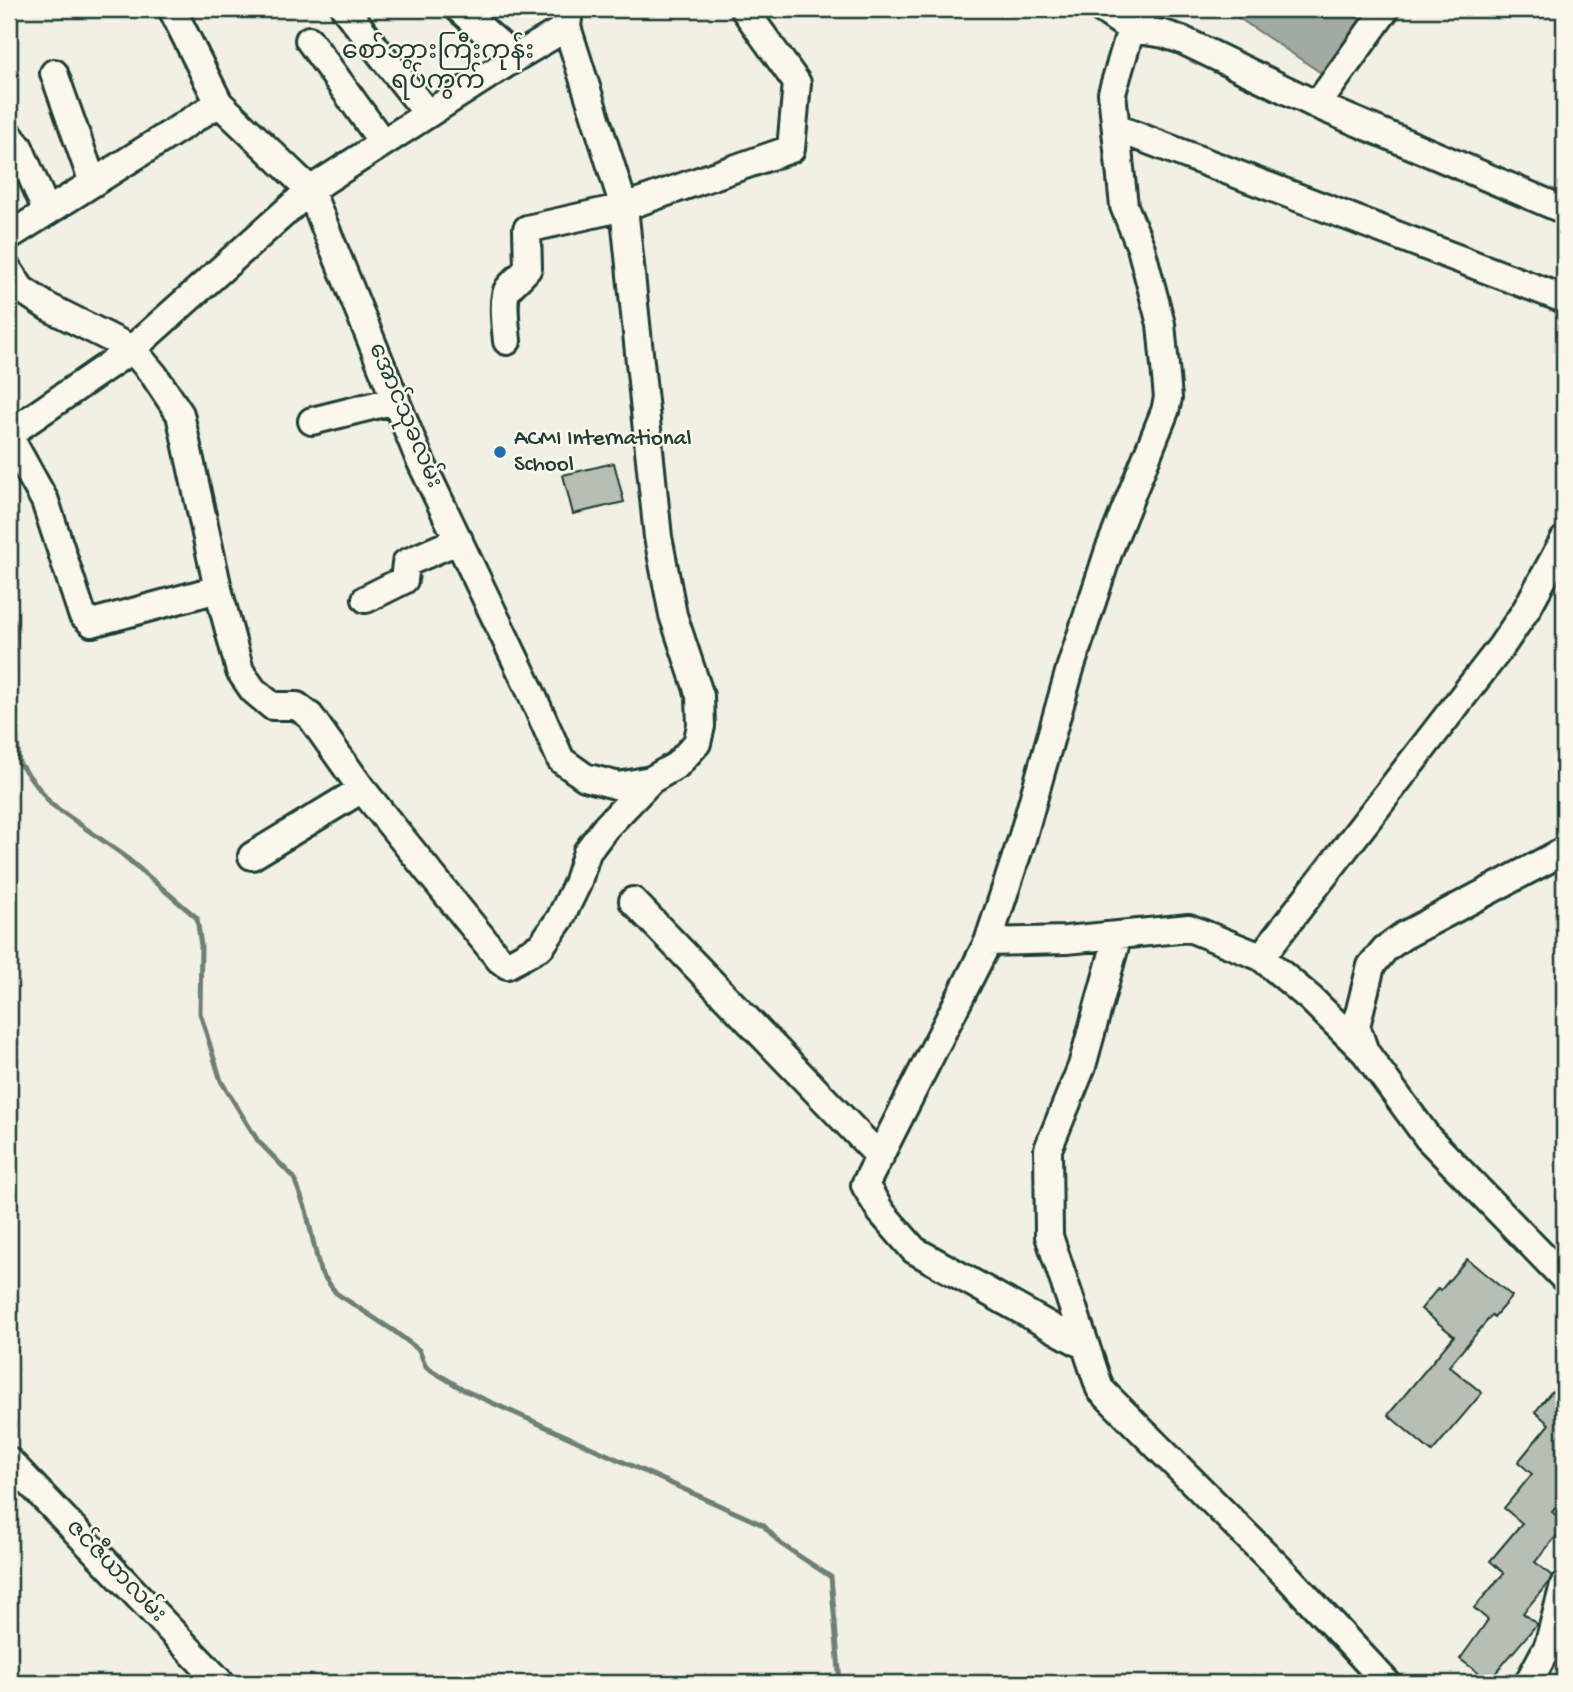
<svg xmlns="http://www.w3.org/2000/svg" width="1573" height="1692" viewBox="0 0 1573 1692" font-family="'Gochi Hand','Noto Sans Myanmar',sans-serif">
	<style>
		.water { fill: #a2aba1; stroke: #6e7f75; stroke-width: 2 }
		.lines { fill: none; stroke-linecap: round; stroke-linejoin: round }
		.stream { stroke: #6e7f75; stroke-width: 5 }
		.building { fill: #b7beb3; stroke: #1f3d34; stroke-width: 2 }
		.minor-casing { stroke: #1f3d34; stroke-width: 32 }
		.path { stroke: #1f3d34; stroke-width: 3.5; stroke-dasharray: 2 5; stroke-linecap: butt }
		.minor { stroke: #fbf7ec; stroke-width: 26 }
		.poi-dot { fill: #1f6fb2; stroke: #fbf7ec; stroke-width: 2.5 }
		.labels { text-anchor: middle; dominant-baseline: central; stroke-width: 5; stroke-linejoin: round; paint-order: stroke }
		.street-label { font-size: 23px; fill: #1f3d34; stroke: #fbf7ec }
		.poi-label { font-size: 23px; fill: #1f3d34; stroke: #fbf7ec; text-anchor: start }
		.quarter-label { font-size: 26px; fill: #1f3d34; stroke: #fbf7ec }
	</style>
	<rect width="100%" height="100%" fill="#f2f0e5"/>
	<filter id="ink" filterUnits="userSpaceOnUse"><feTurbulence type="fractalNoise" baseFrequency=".0143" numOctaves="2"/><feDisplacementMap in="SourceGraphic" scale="14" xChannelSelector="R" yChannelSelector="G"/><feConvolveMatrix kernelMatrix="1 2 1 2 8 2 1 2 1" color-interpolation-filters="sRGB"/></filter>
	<g filter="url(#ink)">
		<path class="water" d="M1225 9H1367L1323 74Z"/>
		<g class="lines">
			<path class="stream" d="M9 612 16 627 12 680 19 763 51 804 122 854 197 918 201 946 200 1013 221 1081 258 1141 294 1178 306 1210 320 1271 336 1293 394 1331 419 1350 426 1367 466 1391 763 1525 781 1544 831 1577 840 1683"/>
		</g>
		<path class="building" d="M614 463 624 502 573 514 563 475Z
			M1467 1259 1512 1296 1494 1317 1492 1315 1449 1366 1482 1393 1432 1452 1388 1415 1454 1336 1421 1309 1438 1288 1441 1290Z
			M1552 1391 1564 1400V1498L1552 1512 1564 1522V1527L1535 1562 1552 1576 1549 1582 1523 1613 1537 1624 1489 1681 1460 1659 1488 1620 1474 1608 1504 1573 1490 1561 1522 1523 1504 1508 1532 1474 1518 1462 1549 1424 1535 1412Z"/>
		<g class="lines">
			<g class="minor-casing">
				<path id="minor" d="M172 9 219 103 310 190 419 458 529 688 561 760 585 777 619 786 651 780
					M345 9 428 114
					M459 9 515 58
					M1102 9 1131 29 1164 34 1182 40 1317 105 1564 210
					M1144 9 1131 29 1112 93 1124 206 1141 248 1161 324 1168 398 1165 411 1109 550 1070 669 1022 839 988 942 1066 940 1118 935 1082 1066 1048 1149 1049 1236 1100 1389 1288 1577 1387 1683
					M309 40 383 143
					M54 73 93 183
					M1317 105 1386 9
					M1116 128 1564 299
					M9 135 19 147 47 212
					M9 236 219 103
					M9 271 21 289 48 307 132 349 154 375 180 414 218 589 240 671 253 690 272 706H297L310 716 362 789 500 960 507 965 541 946 560 919 577 884 587 852 606 827 651 780 677 765 697 743 701 726 700 696 673 615 658 537 624 207 567 27 569 9
					M507 341C506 330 502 297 508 289 513 282 522 276 528 268L527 229 624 207 791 149 797 83 744 9
					M312 421 396 400
					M9 434 132 349 310 190 515 58 567 27
					M9 436 45 501 82 614 92 623 218 589
					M366 599 404 580 406 563 459 540
					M252 856 362 789
					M633 901 880 1157
					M1118 935 1189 928 1261 957 1311 999 1365 1052 1428 1138 1564 1278
					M988 942 865 1185 881 1212 914 1250 1085 1346
					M1261 957 1501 647 1526 610 1564 540
					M1365 1052 1356 1026 1371 966 1385 949 1403 936 1564 851
					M9 1461 221 1683
					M1528 1683 1548 1646 1564 1585"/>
			</g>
			<path class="path" d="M1184 17 1185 9"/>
			<use href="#minor" class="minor"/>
		</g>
	</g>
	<circle class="poi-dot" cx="500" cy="452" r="7"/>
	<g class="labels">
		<g class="street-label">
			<text transform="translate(404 416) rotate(67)">အောင်သုခလမ်း</text>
			<text transform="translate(115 1572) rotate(46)">ဇင်ဇီယာလမ်း</text>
		</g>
		<g class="poi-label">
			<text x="514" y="439">ACMI International<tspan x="514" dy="26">School</tspan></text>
		</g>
		<g class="quarter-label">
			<text x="438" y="53">စော်ဘွားကြီးကုန်း<tspan x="438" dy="30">ရပ်ကွက်</tspan></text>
		</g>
	</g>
	<rect width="1573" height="1692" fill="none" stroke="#fbf7ec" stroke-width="35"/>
	<rect x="18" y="18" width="1538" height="1657" fill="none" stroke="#1f3d34" stroke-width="2.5" filter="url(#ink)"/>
</svg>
